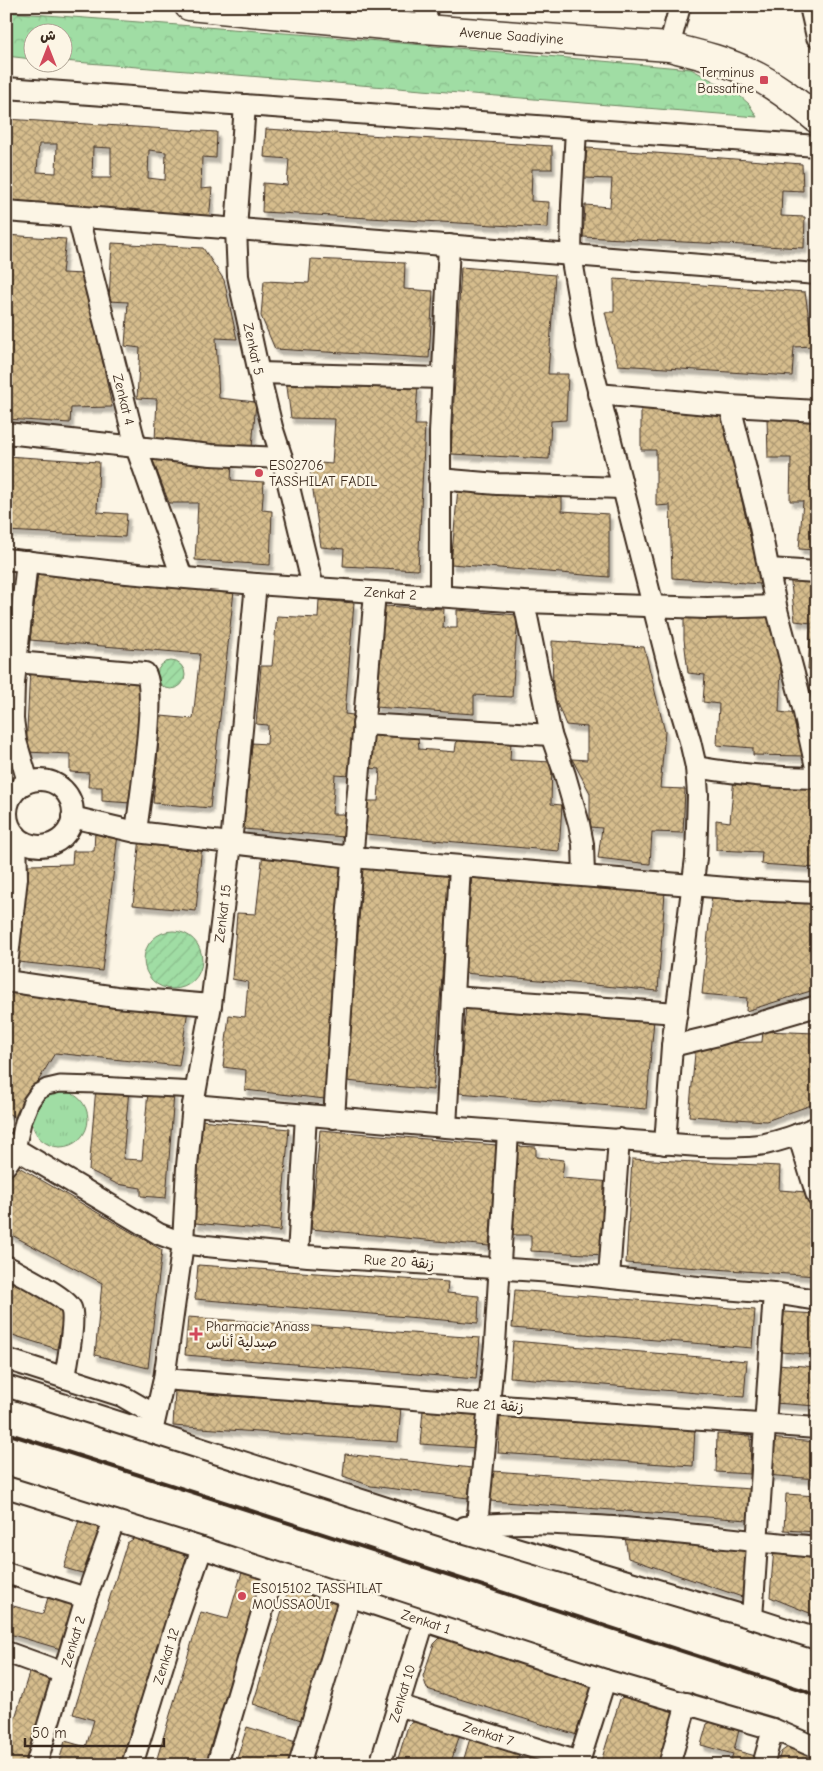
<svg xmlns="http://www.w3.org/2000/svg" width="823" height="1771" viewBox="0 0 823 1771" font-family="'Comic Neue','Playpen Sans Arabic',sans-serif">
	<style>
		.grass { fill: url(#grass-tufts); stroke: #6e8461 }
		.forest { fill: url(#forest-crowns); stroke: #6e8461 }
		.garden { fill: url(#garden-furrows); stroke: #6e8461 }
		.building { fill: url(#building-cross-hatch); stroke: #3b2a1e; fill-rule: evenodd; filter: url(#shadow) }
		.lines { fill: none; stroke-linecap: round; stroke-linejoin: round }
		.pedestrian-casing { stroke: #3b2a1e; stroke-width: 19 }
		.minor-casing { stroke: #3b2a1e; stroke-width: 24 }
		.secondary-casing { stroke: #3b2a1e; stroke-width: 31 }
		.pedestrian { stroke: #fcf5e5; stroke-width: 15 }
		.minor { stroke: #fcf5e5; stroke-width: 20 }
		.secondary { stroke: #fcf5e5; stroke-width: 28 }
		.rail { stroke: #3b2a1e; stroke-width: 4 }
		.poi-dot { fill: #d1495b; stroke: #fcf5e5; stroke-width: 2 }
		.labels { text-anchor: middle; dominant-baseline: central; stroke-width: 5; stroke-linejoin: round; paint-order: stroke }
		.street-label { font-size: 14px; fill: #3b2a1e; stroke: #fcf5e5 }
		.poi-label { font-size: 14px; fill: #3b2a1e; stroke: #fcf5e5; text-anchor: start }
	</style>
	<defs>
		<pattern id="grass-tufts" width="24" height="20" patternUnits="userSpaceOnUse" patternTransform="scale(1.25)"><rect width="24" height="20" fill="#a0dda4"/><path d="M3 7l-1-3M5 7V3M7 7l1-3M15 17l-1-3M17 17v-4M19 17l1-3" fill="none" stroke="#8bbe8d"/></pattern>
		<pattern id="forest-crowns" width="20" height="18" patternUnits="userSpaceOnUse" patternTransform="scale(1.25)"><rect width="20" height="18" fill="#a0dda4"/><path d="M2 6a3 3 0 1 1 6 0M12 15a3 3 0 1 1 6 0" fill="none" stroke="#8bbe8d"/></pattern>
		<pattern id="garden-furrows" width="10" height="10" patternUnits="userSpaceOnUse" patternTransform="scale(1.25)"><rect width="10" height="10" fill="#a0dda4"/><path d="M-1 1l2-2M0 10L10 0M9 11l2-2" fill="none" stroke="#8bbe8d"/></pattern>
		<pattern id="building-cross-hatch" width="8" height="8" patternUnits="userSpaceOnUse" patternTransform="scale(1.25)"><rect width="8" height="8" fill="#d6bd8d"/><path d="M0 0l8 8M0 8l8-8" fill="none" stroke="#af9a73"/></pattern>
		<filter id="shadow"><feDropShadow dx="3" dy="5.5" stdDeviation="1" flood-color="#0004"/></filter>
	</defs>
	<rect width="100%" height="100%" fill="#fcf5e5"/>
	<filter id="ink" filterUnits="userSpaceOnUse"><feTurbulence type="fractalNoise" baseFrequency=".02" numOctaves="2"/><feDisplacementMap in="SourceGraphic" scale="10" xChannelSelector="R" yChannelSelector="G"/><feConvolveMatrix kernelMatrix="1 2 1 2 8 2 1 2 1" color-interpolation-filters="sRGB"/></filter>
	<g filter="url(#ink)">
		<path class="grass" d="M32 1119a28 28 0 1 1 56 0a28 28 0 1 1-56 0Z"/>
		<path class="forest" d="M6 12 311 35 691 69 739 95 749 104 757 117 63 61 62 32H32V59L6 56Z"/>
		<path class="garden" d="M157 675a14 14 0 1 1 28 0a14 14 0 1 1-28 0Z
			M144 960a29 29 0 1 1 58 0a29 29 0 1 1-58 0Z"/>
		<path class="building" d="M6 119 217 132 216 158 202 157 201 189 212 188 209 221 6 206V176L9 177 11 147H6ZM39 144H57L56 173 37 172ZM93 147 111 148V178H92ZM149 150 166 152 165 180 148 178Z
			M266 129 552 146V169H532L531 201 549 202 548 228 262 212 263 183 287 185 289 159 264 157Z
			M587 148 802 164 803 191 782 190 781 216 805 217 804 248 583 237 585 205 610 207 612 179 584 178Z
			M6 235 66 239 62 273 85 274 112 407 71 408 70 423 6 419Z
			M112 243 203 248 224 280 237 339 216 338 219 398 256 402 252 447 155 440 157 399 137 398 140 348 125 346 128 302 109 301Z
			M311 259 405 263 404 289 433 291 429 358 275 349 261 316 264 281 309 283Z
			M461 267 555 275 548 374H568L566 420 551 421 549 459 451 454Z
			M614 279 805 292 813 346 794 347 792 376 618 365 605 312H614Z
			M286 379 418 386 415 425H425L418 570 343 566 344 549 321 547 309 462 332 464 335 419 291 418Z
			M641 402 721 409 761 584 672 578 670 505 656 506V450H641Z
			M767 418 817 421V550L799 549 803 501H790L791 458H768Z
			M6 456 99 462 97 512 127 514 125 537 6 531Z
			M152 458 232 463 231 480 264 482 262 510 272 511 270 565 195 560 198 503H169Z
			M458 488 562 495V511L609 514V577L451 564Z
			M38 573 234 591 210 808 153 803 161 716 193 719 200 654 30 640Z
			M790 574 817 575V670L808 669 811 623 795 621Z
			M319 600 354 603 345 714 353 715 350 776 335 775 332 814H346L345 837 243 829 252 743 267 744 268 725 256 724 261 666H272L277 616 318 618Z
			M383 606 444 609 443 628H457V610L518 615 512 697 474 695V714L375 707Z
			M684 614 770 615 787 670H781L779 712 798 714 804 756 753 755V748L717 745 719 704 703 702 705 675 688 673 684 639Z
			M552 641 644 647 665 732 660 788 685 789 683 833 652 832 650 864 598 858 602 828 590 827V793L572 759 587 760V727L566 725 553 694Z
			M30 668 142 678 131 803 102 801V787H88L89 773 70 772V754L26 752Z
			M372 733 418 737 419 749 455 752 457 737 511 741 510 760 552 762 551 804 562 805 559 851 365 834 368 801H378L380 769 368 768Z
			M734 777 817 781V868L761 864 762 852 716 850V820L730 822Z
			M95 831 118 834 102 971 18 962 29 865 72 864 73 851H94Z
			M140 837 202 844 196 911 133 905Z
			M263 852 345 862 325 1099 245 1090 246 1070 223 1067 229 1015 245 1017 248 982 232 979 237 913 256 914Z
			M363 867 450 874 433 1090 347 1081Z
			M472 875 665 892 658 991 464 973Z
			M712 894 817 901V989L746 1011 747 998 702 994Z
			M15 988 188 1010 179 1066 55 1053 16 1118 6 1112V1004Z
			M466 1004 654 1020 646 1109 459 1093Z
			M763 1031 816 1033 817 1032V1103L766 1121 689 1116 696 1043 762 1042Z
			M96 1087 129 1089 123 1159 142 1160 148 1091 174 1094 166 1198 141 1196V1188L117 1184 89 1170Z
			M201 1120 289 1129 280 1231 195 1223Z
			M320 1130 497 1145 489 1246 311 1229Z
			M516 1146 536 1147V1157L564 1160 562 1178 612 1182 605 1255 531 1251V1235H510Z
			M632 1159 780 1166 779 1190 807 1192 817 1239V1276L626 1263Z
			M17 1166 162 1250 148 1368 95 1355 102 1283 6 1232V1185Z
			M198 1265 448 1282 447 1293 479 1296 478 1323 195 1299Z
			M6 1273 65 1308 57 1349 6 1333Z
			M515 1290 755 1310 752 1348 512 1328Z
			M784 1312 817 1314V1355L781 1352Z
			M188 1317 480 1338 476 1379 185 1355Z
			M513 1341 747 1361 744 1397 510 1377Z
			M777 1364 817 1367V1406L774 1403Z
			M175 1390 401 1407 398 1442 173 1426Z
			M423 1410 480 1415 478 1448 420 1444Z
			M500 1416 695 1428 693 1466 498 1453Z
			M717 1434 751 1436 750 1474 716 1472Z
			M768 1438 817 1442V1479L765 1475Z
			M345 1454 472 1468 468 1498 371 1486 343 1476Z
			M492 1471 751 1489 748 1520 490 1501Z
			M786 1494 817 1496V1532L784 1530Z
			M80 1517 104 1525 91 1569 82 1573 64 1568Z
			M138 1536 180 1549 186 1558 123 1765H58L65 1741 86 1747 94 1720 73 1714 127 1543Z
			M625 1536 747 1547 742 1597 628 1558Z
			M774 1548 817 1551V1616L770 1597Z
			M242 1572 263 1577 213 1765H155L201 1612 228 1619Z
			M293 1588 338 1602 342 1609 307 1722 253 1704 287 1594Z
			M50 1591 77 1600 64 1650 6 1633V1604L43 1614Z
			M444 1634 593 1681 597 1691 585 1730 577 1735 427 1689 423 1676 434 1644Z
			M30 1670 56 1679 33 1765H6V1747Z
			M630 1693 672 1704 678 1715 664 1765H600L620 1699Z
			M419 1718 461 1731 450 1765H396L408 1726Z
			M716 1720 740 1726 734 1750 759 1757 757 1765H729L733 1754 701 1745 707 1724Z
			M247 1727 296 1742 289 1765H235Z
			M471 1735 520 1751 516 1765H462Z
			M792 1744 817 1753V1765H777L781 1752Z
			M531 1754 563 1765H527Z"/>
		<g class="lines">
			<g class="pedestrian-casing">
				<path id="pedestrian" d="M17 1149 23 1122 31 1102 38 1092 47 1087 60 1084 97 1085 196 1090"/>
			</g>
			<g class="minor-casing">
				<g id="minor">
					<path d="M810 6 817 37"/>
					<path d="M425 29 427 6"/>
					<path d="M669 47 680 6"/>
					<path d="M6 88 817 146"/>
					<path id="s1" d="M245 105 236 229 238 276 259 373 272 427 282 458 313 587"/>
					<path d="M576 129 572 205 571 255 587 347 672 680 690 741 696 767 698 795 696 858 672 1046 665 1144"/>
					<path d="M6 211 817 274"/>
					<path id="s2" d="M78 217 136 447 182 577"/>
					<path d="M259 373 442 378"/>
					<path d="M598 394 730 406 817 411"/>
					<path d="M730 406 758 517 776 606 803 708 817 772"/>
					<path d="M6 433 211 455 282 458"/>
					<path d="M439 479 497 484 622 488"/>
					<path id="s3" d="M6 559 115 572 256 584 524 602 707 608 776 606"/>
					<path d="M27 561 14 683 13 719 16 741 28 782"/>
					<path d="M769 569 817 572"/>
					<path d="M440 596V433L449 245"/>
					<path d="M524 602 551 735 565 775 579 824 583 844 584 875"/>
					<path d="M16 662 145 673C158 690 139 805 136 832"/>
					<path d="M363 724 551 735"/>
					<path d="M696 767C736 774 776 778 817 778"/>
					<circle cx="40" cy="813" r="33"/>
					<path d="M72 817 136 832 352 857 752 890 817 893"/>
					<path d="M6 974 17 878 16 835"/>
					<path d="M6 981 116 997 211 1005"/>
					<path d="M453 997 677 1013"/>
					<path d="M672 1046 718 1035 817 1006"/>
					<path d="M193 1105 446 1127 699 1146C720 1146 743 1148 765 1144 783 1140 800 1134 817 1127"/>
					<path d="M334 1118 347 920 375 592"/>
					<path d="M446 1127 460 866"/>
					<path d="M798 1134 817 1196"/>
					<path d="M6 1143 159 1234 183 1243 206 1246 308 1256 554 1272 698 1287 774 1293 817 1300"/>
					<path d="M6 1165 17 1149"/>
					<path d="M298 1255 306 1115"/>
					<path d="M6 1266C20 1274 65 1296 71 1308 76 1319 67 1364 65 1378"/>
					<path d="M609 1277 619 1139"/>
					<path d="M6 1359 122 1396 155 1415"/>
					<path d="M164 1379 489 1405 817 1428"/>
					<path d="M6 1386 452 1529 752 1618 817 1639"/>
					<path id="s4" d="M152 1432 164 1379 183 1243 187 1166 193 1105 211 1005 231 844 256 584"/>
					<path id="s5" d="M6 1487 202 1548 605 1680 773 1729 817 1748"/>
					<path d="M477 1525 495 1344 508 1132"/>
					<path d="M465 1527C514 1520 564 1524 613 1527 681 1533 749 1541 817 1547"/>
					<path d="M6 1573 86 1598"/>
					<path d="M752 1618 774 1293"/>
					<path d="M6 1652 64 1673"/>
					<path id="s6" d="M398 1705 579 1762"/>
					<path id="s7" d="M36 1765 86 1598 114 1521"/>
					<path id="s8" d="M132 1765 176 1623 202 1548"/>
					<path d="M217 1765 274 1572"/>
					<path d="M299 1765 350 1597"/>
					<path id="s9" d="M380 1765 424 1621"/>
					<path d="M578 1765 605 1680"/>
					<path d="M669 1765 687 1703"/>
					<path d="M763 1765 773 1729"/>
				</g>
			</g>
			<g class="secondary-casing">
				<g id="secondary">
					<path id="s10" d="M189 6 425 29 669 47C697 54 724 60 750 73 774 84 796 102 817 119"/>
				</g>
			</g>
			<use href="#pedestrian" class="pedestrian"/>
			<use href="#minor" class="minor"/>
			<use href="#secondary" class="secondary"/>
			<path class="rail" d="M6 1433C273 1516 539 1605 805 1691L817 1697"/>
		</g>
	</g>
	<g class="poi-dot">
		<rect x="759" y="75" width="10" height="10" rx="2.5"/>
		<circle cx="259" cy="473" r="5"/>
		<path d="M193.5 1326.5h5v5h5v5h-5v5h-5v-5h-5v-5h5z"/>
		<circle cx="242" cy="1596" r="5"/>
	</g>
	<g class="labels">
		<g class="street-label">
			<text stroke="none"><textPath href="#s10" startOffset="324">Avenue Saadiyine</textPath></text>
			<text stroke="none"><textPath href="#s1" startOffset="246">Zenkat 5</textPath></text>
			<text stroke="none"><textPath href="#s2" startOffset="188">Zenkat 4</textPath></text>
			<text stroke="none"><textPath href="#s3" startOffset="386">Zenkat 2</textPath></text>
			<text stroke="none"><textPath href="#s4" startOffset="524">Zenkat 15</textPath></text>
			<text transform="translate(399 1262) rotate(4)">Rue 20 زنقة</text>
			<text transform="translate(490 1405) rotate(4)">Rue 21 زنقة</text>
			<text stroke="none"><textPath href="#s5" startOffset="441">Zenkat 1</textPath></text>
			<text stroke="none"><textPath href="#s7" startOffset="129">Zenkat 2</textPath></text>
			<text stroke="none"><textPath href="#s8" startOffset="114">Zenkat 12</textPath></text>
			<text stroke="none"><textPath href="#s9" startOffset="75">Zenkat 10</textPath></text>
			<text stroke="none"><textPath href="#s6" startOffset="95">Zenkat 7</textPath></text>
		</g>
		<g class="poi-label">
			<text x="754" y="72" text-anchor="end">Terminus<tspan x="754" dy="16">Bassatine</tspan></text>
			<text x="269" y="465">ES02706<tspan x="269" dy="16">TASSHILAT FADIL</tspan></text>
			<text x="206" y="1326">Pharmacie Anass<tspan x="206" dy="16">صيدلية أناس</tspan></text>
			<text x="252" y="1588">ES015102 TASSHILAT<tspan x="252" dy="16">MOUSSAOUI</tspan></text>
		</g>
	</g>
	<rect width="823" height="1771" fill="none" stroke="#fcf5e5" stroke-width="25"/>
	<rect x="12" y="12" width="798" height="1746" fill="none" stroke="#3b2a1e" stroke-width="2" filter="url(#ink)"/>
	<g transform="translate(48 48)"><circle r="24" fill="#fcf5e5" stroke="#afa495"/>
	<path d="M0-4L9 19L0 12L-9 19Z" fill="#d1495b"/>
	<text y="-8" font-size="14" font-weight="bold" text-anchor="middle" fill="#3b2a1e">ش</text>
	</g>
	<path d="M25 1738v8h139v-8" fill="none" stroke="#3b2a1e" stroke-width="2.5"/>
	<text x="32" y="1738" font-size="15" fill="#3b2a1e" stroke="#fcf5e5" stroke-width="4" paint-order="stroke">50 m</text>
</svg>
